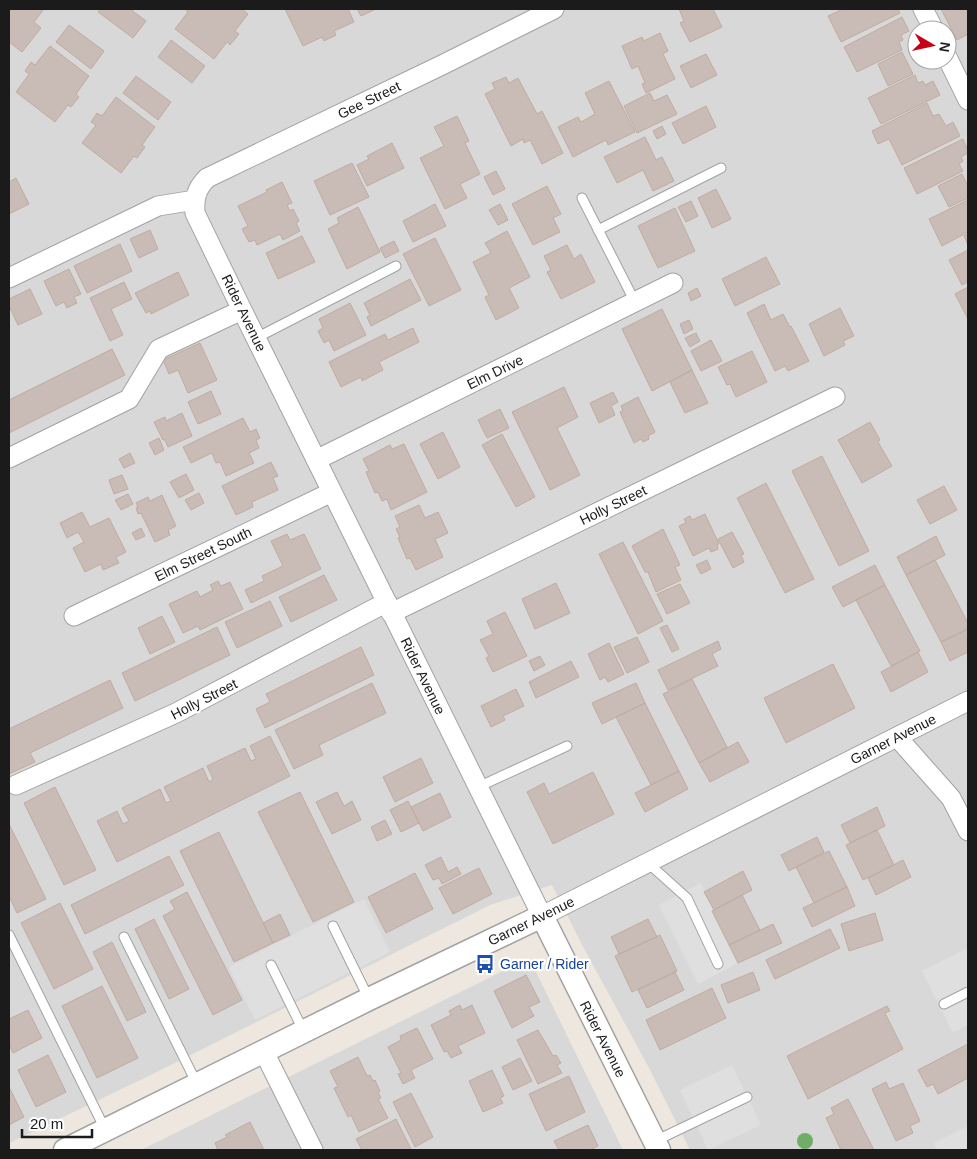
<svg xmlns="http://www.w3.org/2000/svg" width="977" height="1159" viewBox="0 0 977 1159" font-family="Helvetica,sans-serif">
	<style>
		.residential { fill: #d9d8d8; fill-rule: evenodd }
		.parking { fill: #dfdfdf }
		.building { fill: #c9bcb6; stroke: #c0aba1 }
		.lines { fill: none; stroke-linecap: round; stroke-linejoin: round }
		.service-casing { stroke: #a2a2a2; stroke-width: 11 }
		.minor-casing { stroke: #a2a2a2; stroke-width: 21 }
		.tertiary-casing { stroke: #a2a2a2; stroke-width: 25 }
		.service { stroke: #fff; stroke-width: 9 }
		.minor { stroke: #fff; stroke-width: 19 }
		.tertiary { stroke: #fff; stroke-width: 22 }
		.tree { fill: #70ad67 }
		.labels { text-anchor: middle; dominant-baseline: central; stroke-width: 4.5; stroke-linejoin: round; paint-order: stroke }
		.street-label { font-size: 14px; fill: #1b1b1b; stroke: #fff }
		.transit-label { font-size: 14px; fill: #164399; stroke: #fff; text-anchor: start }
	</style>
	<rect width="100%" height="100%" fill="#ede7df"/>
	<path class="residential" d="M9 9H968V1150H690L648 1066 581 943 552 885 490 905 157 1072 9 1143ZM917 30H947V60H917Z
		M524 964 531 967 536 972 623 1150H141L515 965Z"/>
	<path class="parking" d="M701 883 738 963 698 984 659 905Z
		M364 899 390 952 255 1020 229 967Z
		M968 948V1025L953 1033 922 971Z
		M732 1065 761 1125 708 1150 680 1090Z
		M968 1126V1150H937L934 1143Z"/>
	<path class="building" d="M9 9H44L34 22 41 28 22 52 9 42Z
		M100 9H130L146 21 133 38 98 12Z
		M185 9H242L248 14 235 31 239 34 230 45 227 42 214 59 175 29 188 12Z
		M285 9H348L354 22 334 31 336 35 324 41 322 37 303 46Z
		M357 9H376L361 16Z
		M679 9H713L722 27 690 42 680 23 684 21Z
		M843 9H898L900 13 841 42 828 16Z
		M941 9H968V34L957 40Z
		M902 17 909 31 901 35 903 40 899 42 902 50 857 72 844 47Z
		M69 25 104 51 91 69 56 42Z
		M660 33 668 51 663 54 675 79 646 93 642 84 645 83 638 66 632 69 622 46 642 37 644 41Z
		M171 40 205 66 192 83 158 57Z
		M50 46 89 76 76 94 79 97 71 107 68 105 55 122 16 92 29 74 25 71 31 62 35 65Z
		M902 52 913 74 888 86 878 64Z
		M706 54 717 75 691 88 680 66Z
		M915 75 918 83 923 81 925 85 933 81 940 95 881 124 868 98Z
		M136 76 171 102 158 120 123 93Z
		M506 77 509 83 518 78 537 114 542 111 563 153 542 164 530 140 524 143 523 139 511 146 485 94 495 89 492 83Z
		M609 81 635 132 608 145 606 140 573 157 558 127 578 117 581 122 595 114 585 93Z
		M650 93 654 101 667 95 677 114 637 133 624 106Z
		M116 97 155 127 142 145 145 147 137 158 134 156 121 173 82 143 96 125 91 122 97 113 102 116Z
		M927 103 933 116 939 114 946 126 953 122 960 136 902 165 889 139 878 144 872 131Z
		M706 106 716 127 683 144 672 123Z
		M457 116 469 141 465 143 480 174 460 184 467 198 445 209 420 158 444 146 434 127Z
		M662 126 666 134 657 139 653 131Z
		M645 137 656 160 662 157 674 181 653 191 643 170 617 183 604 157Z
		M963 139 968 151V153L961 157 963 161 959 164 963 171 917 194 904 168Z
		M392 143 404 168 367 186 357 165 369 159 367 156Z
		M352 163 369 197 330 215 314 181Z
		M496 171 505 189 493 195 484 177Z
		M962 174 968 186V198L949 207 938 186Z
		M16 178 29 204 9 214V182Z
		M282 182 292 203 287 205 290 211 293 209 299 221 296 223 300 231 283 240 280 234 257 245 255 240 249 242 242 229 248 226 238 206 267 192 266 190Z
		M547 186 561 214 553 218 560 232 533 245 512 204Z
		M716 189 731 219 712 228 698 198Z
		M968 200V232L942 246 929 219Z
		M691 201 698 216 686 222 678 207Z
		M435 204 446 226 413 242 403 221Z
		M500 204 508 220 498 225 489 210Z
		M358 207 380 252 347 269 328 229 339 223 337 218Z
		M675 208 695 251 658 268 638 226Z
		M150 230 158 249 139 258 130 239Z
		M507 231 530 277 509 288 519 308 496 320 485 297 489 295 473 262 491 253 485 243Z
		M968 234V245L964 236Z
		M302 236 315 262 278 279 266 253Z
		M435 238 461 290 429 306 403 254Z
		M394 241 399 251 385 258 380 248Z
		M120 244 132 271 87 293 74 266Z
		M567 245 574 259 581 254 595 282 561 299 547 272 551 270 544 256Z
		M968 250V282L962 285 949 260Z
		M766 257 780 284 735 306 722 279Z
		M69 269 81 294 74 297 77 303 67 308 64 302 56 306 44 281Z
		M178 272 189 295 151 314 150 311 146 313 135 293Z
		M410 279 421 300 371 326 367 317 370 315 364 303Z
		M124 282 132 299 111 309 123 335 110 341 90 298Z
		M968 287V319L955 294Z
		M697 288 701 296 691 301 688 293Z
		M30 289 42 314 18 325 9 306V299Z
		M350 303 366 335 334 351 329 340 324 343 318 331 323 328 319 319Z
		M764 304 771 320 783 314 790 327 791 326 809 361 788 371 785 366 775 371 747 313Z
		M840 308 854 336 843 341 845 345 824 356 809 324Z
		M662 309 692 370 652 391 622 329Z
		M689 320 693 329 684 334 680 324Z
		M413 328 419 342 379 362 383 370 362 381 361 377 341 387 329 362 385 334 388 340Z
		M696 333 700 341 690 347 685 338Z
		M711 340 722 361 701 371 691 351Z
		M200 343 217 380 188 393 178 370 169 374 163 360Z
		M112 349 125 375 9 433V400Z
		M752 351 767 382 736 397 730 384 727 385 718 367Z
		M692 370 708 403 685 413 670 382Z
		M564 387 578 417 557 428 580 475 550 490 512 412Z
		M211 391 221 414 198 424 188 402Z
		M613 392 618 402 611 406 615 415 599 423 590 403Z
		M638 397 655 432 648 436 649 439 643 442 641 439 634 443 620 412 623 411 621 406Z
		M500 409 509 428 487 438 478 420Z
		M182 413 192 436 168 447 165 440H163L154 422 165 417 166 421Z
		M243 418 250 432 256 429 260 438 256 440 259 448 249 453 254 463 226 476 220 462 216 463 212 453 191 463 183 447Z
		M870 422 880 440 878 442 892 466 862 483 838 440Z
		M443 432 460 467 438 479 420 444Z
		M502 434 535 497 516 507 482 445Z
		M159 438 164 450 155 455 149 443Z
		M404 444 427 492 391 510 387 499 382 501 378 492 375 493 366 472 369 471 363 459 390 445 392 449Z
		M130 453 135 463 124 468 119 459Z
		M822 456 869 551 839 566 792 471Z
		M271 462 278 476 273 478 278 490 252 502 253 507 236 515 222 486Z
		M186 474 194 490 179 498 170 482Z
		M122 475 128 489 114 494 109 480Z
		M766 483 814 579 785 593 737 498Z
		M944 486 957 510 930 524 917 500Z
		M199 493 204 503 191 510 185 500Z
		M128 494 133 504 121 510 115 500Z
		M162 495 176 526 168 530 170 535 155 542 141 513 138 514 136 508 138 507 136 503 148 497 150 501Z
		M419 505 425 518 438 512 448 533 435 539 443 557 416 570 410 558 407 559 398 538 400 537 396 529 400 527 395 516Z
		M82 512 90 527 109 518 126 552 116 557 119 563 103 570 101 564 85 572 73 548 84 542 78 532 67 538 60 523Z
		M705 514 719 544 717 545 718 549 711 552 709 548 693 556 679 526 686 523 684 519 690 516 692 520Z
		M141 528 145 536 136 540 132 533Z
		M663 529 680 565 675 567 681 580 656 592 648 572H645L632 546Z
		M732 532 744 554 741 555 744 562 733 568 718 539Z
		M287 534 290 540 304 534 321 569 251 603 245 590 264 581 262 576 283 566 271 541Z
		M936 536 945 555 906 575 897 557Z
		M623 542 663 621 638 634 599 554Z
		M707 560 711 569 701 574 696 565Z
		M935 560 968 623V629L941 642 906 575Z
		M875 565 885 585 843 607 832 587Z
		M324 575 337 600 291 622 279 597Z
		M218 581 221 586 230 582 243 609 200 630 198 626 183 633 169 604 197 591 200 597 213 590 210 585Z
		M556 583 570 613 535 629 522 599Z
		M680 584 690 603 667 614 657 594Z
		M885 585 920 651 891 666 856 600Z
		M270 601 282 626 237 648 225 622Z
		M505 612 527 656 493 672 486 658 489 656 480 640 493 634 487 621Z
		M162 616 175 642 150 654 138 628Z
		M667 625 679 649 672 652 660 628Z
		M217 627 230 655 135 701 122 673Z
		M968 629V652L950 661 941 642Z
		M637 637 649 662 627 673 614 647Z
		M718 641 721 649 712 654 718 666 668 690 658 670Z
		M609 643 624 674 608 682 605 677 600 680 588 654Z
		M361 647 374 675 265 728 256 709 270 702 266 694Z
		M918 652 928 672 891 692 881 672Z
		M540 656 545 665 534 671 529 661Z
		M571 661 579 677 536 698 529 682Z
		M833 664 855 708 786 743 764 698Z
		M692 679 727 747 699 763 663 694Z
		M110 680 123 708 30 753 35 762 9 774V729Z
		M372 683 386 713 319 745 323 755 294 769 275 730Z
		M636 683 645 703 602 724 592 703Z
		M516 689 524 706 503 716 505 720 491 727 481 706Z
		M645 703 679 771 651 785 616 717Z
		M270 736 290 776 117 862 97 821 117 811 123 824 129 821 122 808 160 789 166 803 171 801 164 787 203 768 209 782 213 779 207 766 245 748 251 761 256 759 250 746Z
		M738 742 749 762 710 782 699 763Z
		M421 758 433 783 395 802 383 777Z
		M679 771 688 789 645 812 635 793Z
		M593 772 614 814 553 844 527 792 544 783 549 794Z
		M55 787 96 870 64 885 24 803Z
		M300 792 354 902 313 922 258 812Z
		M337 792 344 806 352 801 361 820 332 834 316 802Z
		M440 793 451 817 423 831 411 807Z
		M408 801 419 823 401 832 390 810Z
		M877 807 885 826 850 843 841 825Z
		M385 820 392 834 377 841 371 827Z
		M9 824 46 899 17 913 9 896Z
		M877 830 894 865 863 880 846 845Z
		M219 832 273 943 234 962 180 851Z
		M817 837 824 852 789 871 781 855Z
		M829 851 847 887 814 903 796 867Z
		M169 856 184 885 85 934 71 905Z
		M441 857 448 872 457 867 461 874 442 884 439 878 433 880 425 865Z
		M903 860 911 877 876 895 868 878Z
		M479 868 492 894 453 914 439 888Z
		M743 871 752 890 714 910 704 892Z
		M415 873 433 909 386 933 368 897Z
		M847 887 855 906 812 927 803 908Z
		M187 892 242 1000 213 1015 163 916 175 909 170 901Z
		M742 895 760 930 729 945 712 911Z
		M60 903 93 969 54 989 21 923Z
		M875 913 883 940 849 951 841 924Z
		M280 914 290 935 273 943 263 923Z
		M154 919 189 989 169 999 135 929Z
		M648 919 657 937 619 954 611 937Z
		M773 924 782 943 738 963 729 945Z
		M830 929 840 948 775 979 766 960Z
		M660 935 677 971 632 992 615 956Z
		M112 942 146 1012 127 1021 93 952Z
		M675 972 684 990 647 1008 638 990Z
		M753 972 760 990 728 1003 721 985Z
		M526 975 540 1002 529 1007 534 1016 512 1028 494 991Z
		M102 986 138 1058 97 1078 62 1006Z
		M712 988 726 1018 660 1050 646 1020Z
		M460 1005 462 1010 472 1005 485 1033 458 1046 462 1053 451 1058 447 1051 444 1052 431 1025 451 1015 449 1011Z
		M887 1006 890 1011 885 1013 903 1049 808 1099 787 1056Z
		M28 1010 42 1038 13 1053 9 1044V1019Z
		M417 1028 433 1059 411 1070 415 1078 403 1084 398 1074 401 1073 388 1047 401 1040 400 1036Z
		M538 1030 553 1056 556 1055 561 1063 557 1065 562 1073 538 1084 517 1040Z
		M968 1044V1078L938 1094 933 1084 927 1087 918 1070Z
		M48 1055 66 1092 36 1107 18 1070Z
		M358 1057 367 1076 370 1075 373 1081 375 1080 380 1091 378 1092 381 1098 378 1099 388 1118 359 1132 351 1115 348 1117 334 1088 338 1087 330 1071Z
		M520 1058 532 1081 513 1090 502 1067Z
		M492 1070 504 1096 500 1098 503 1103 483 1112 469 1081Z
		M569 1076 585 1112 546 1131 529 1094Z
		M886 1082 889 1089 903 1083 920 1121 910 1126 913 1133 896 1141 872 1089Z
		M9 1087 24 1117 9 1125Z
		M411 1093 433 1137 415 1147 393 1102Z
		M848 1099 874 1150H841L826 1118 834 1114 831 1108Z
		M396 1119 411 1149 408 1150H362L356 1139Z
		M250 1122 264 1150H218L215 1143 227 1137 225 1135Z
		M588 1125 598 1146 590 1150H559L554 1141Z"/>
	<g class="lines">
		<g class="service-casing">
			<path id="service" d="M582 198 635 302
				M598 230 721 168
				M256 338 396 266
				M478 787 567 746
				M648 863 687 898 718 964
				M333 926 369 999
				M9 935 105 1129
				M124 937 197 1084
				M271 965 304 1032
				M944 1004 968 992
				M655 1141 747 1097"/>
		</g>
		<g class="minor-casing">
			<path id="minor" d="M554 9 442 65 207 178C196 189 194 199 195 213L242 310 542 916 968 701
				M923 9 934 30
				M947 57 968 100
				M9 278 158 206 195 200
				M9 458 129 399 159 349 242 310
				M316 460 673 283
				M391 613 835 397
				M74 616 332 492
				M897 737 951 798 968 831
				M16 785 176 713 387 602
				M264 1052 313 1150"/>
		</g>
		<g class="tertiary-casing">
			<path id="tertiary" d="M65 1150 369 999 542 916 659 1150"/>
		</g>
		<use href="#service" class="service"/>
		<use href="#minor" class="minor"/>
		<use href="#tertiary" class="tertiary"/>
	</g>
	<circle class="tree" cx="805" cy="1141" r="8"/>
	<defs>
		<g id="bus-bare" transform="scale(1.5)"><path d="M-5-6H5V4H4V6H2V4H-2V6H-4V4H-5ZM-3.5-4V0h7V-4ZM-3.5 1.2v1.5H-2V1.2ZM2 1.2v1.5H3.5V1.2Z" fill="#1a4fb4" stroke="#fff" stroke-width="2.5" paint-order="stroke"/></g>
	</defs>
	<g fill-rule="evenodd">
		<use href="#bus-bare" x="485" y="964"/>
	</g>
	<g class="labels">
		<g class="street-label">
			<text transform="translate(369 100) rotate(-26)">Gee Street</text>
			<text transform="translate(244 313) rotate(64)">Rider Avenue</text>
			<text transform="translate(495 372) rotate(-26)">Elm Drive</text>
			<text transform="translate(613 505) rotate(-26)">Holly Street</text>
			<text transform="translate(203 554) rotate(-26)">Elm Street South</text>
			<text transform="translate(423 676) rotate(64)">Rider Avenue</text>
			<text transform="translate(204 699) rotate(-27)">Holly Street</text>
			<text transform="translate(893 739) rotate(-27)">Garner Avenue</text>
			<text transform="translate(531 921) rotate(-26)">Garner Avenue</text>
			<text transform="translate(603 1039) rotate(63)">Rider Avenue</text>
		</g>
		<g class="transit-label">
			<text x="500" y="964">Garner / Rider</text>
		</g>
	</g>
	<rect width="977" height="1159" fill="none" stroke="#1b1b1b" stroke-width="20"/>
	<g transform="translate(932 45) rotate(99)"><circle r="24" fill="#ffffff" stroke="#a4a4a4"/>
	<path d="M0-4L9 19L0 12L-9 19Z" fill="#c60018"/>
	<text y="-8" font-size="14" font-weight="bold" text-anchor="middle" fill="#1b1b1b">N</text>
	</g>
	<path d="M22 1129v8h70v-8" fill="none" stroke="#1b1b1b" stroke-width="2.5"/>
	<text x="30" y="1129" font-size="15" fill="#1b1b1b" stroke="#ffffff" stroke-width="4" paint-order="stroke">20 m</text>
</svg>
